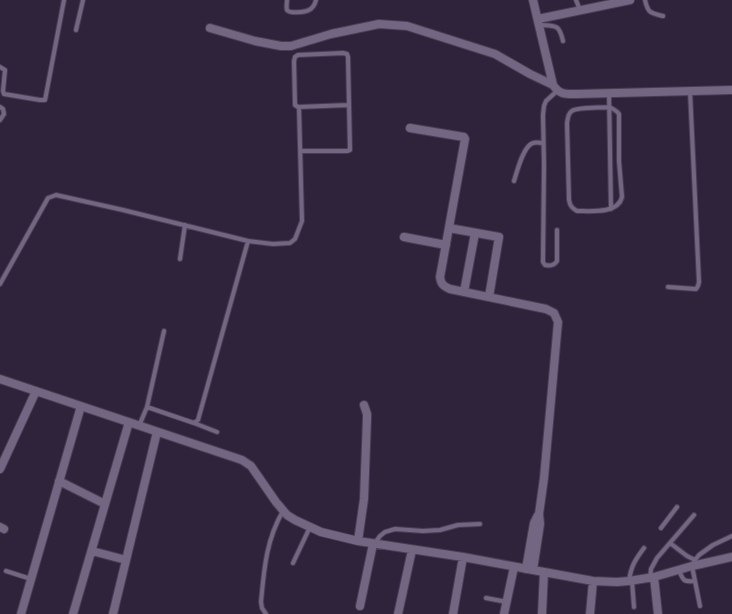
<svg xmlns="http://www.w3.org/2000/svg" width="732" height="614" viewBox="0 0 732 614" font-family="Barlow,sans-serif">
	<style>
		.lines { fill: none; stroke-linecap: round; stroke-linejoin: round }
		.service-casing { stroke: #473e52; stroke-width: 6 }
		.minor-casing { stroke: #473e52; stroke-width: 10 }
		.service { stroke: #726682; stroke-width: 4 }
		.minor { stroke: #726682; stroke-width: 8 }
	</style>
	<rect width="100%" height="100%" fill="#2e233b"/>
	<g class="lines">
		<g class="service-casing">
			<path id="service" d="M287 0C287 3 286 7 287 10 290 14 305 12 309 10 313 8 315 4 316 0
				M576 0 580 10
				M645 0C648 13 650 13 663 16
				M540 25C556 26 559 24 563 41
				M76 30 83 0
				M0 67 5 70 3 91 4 94 40 100H45L46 95 64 0
				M609 93 611 209
				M0 107 3 109 4 114 0 120
				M609 107C614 109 616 110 619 114V161L622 197C618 214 591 211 577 211 572 208 570 206 569 200L567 123C568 118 568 113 572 111 577 107 601 108 609 107Z
				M300 151H347L350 150 348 57 347 54 343 53 298 55 295 57 294 61 295 105 298 107 349 105
				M514 181C517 172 523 146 533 143 536 142 540 143 543 143
				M557 230V261C554 266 550 266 545 265L543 262 544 165 543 115 544 106 546 101 557 91
				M180 259 185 225
				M0 284 48 198 56 195 123 210 248 241 273 244 290 243 295 239 302 221 299 107
				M668 287 696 289 698 286 699 282 690 91
				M147 407 164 331
				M194 423 217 432
				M139 426 147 407 194 423 198 420 248 241
				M661 528 677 507
				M375 543 380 536 385 532 395 529 423 531 440 530 458 525 480 524
				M670 543 687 556 695 560
				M293 563 310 527
				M679 570C683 581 684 582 695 581
				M6 571 31 579
				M650 578 651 569 657 558 694 515
				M629 581C631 566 635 560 644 548
				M632 581 634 607
				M486 598 507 602
				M700 606 692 566 695 560 699 555 713 545 732 536
				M266 614 262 608 261 602C264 570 266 540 283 511"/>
		</g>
		<g class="minor-casing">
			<path id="minor" d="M533 0 553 85C560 95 565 94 577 94L732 90
				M538 19 630 0
				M210 28 255 41 281 46H291L331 34 379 24 407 26 495 54 530 74 553 85
				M410 128 464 137 465 139 440 277C441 284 443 286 450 289L546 309 554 313 558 322 544 478 539 514 540 524 533 570
				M449 228 499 237 489 297
				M404 237 446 245
				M464 292 475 233
				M0 379 242 460 251 466 276 502 287 515 295 520 321 532 358 541 463 557 544 572 593 581 617 582 629 581 654 577 692 566 732 557
				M0 469 36 391
				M59 481 105 504
				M0 527 4 529
				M358 541 364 499 367 418V414L364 405
				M92 551 126 560
				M526 569 534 523 538 515
				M654 577 658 614
				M360 606 373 544
				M21 614 81 406
				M73 614 129 422
				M113 614 157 432
				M398 614 412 550
				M453 614 463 557
				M504 614 514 567
				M542 614 544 572
				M590 614 593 581"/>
		</g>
		<use href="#service" class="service"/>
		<use href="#minor" class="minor"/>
	</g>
</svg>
